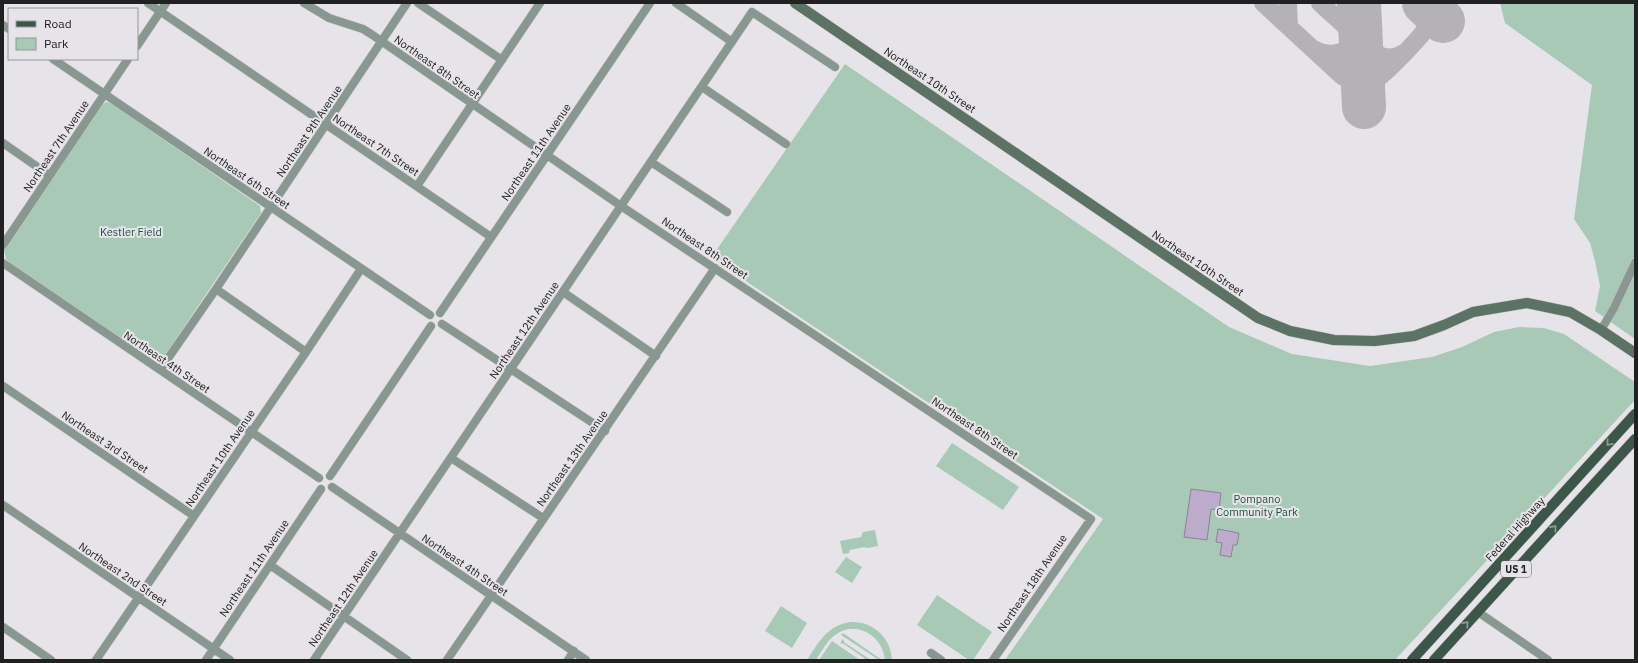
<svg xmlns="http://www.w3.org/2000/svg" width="1638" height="663" viewBox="0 0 1638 663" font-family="'IBM Plex Sans',sans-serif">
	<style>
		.green { fill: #a7c9b6 }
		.water { fill: #bcabca; stroke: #8e8298 }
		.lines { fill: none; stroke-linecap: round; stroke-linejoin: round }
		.taxiway { stroke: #b4b2b6; stroke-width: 18 }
		.runway { stroke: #b4b2b6; stroke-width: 44 }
		.street-casing { stroke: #c4c1c5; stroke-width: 9 }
		.secondary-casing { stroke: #c4c1c5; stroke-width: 11 }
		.primary-casing { stroke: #c4c1c5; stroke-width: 11 }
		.street { stroke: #88978f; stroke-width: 8 }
		.secondary { stroke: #5c7265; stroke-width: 10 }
		.primary { stroke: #3c5749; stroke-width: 10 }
		.oneway { stroke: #929e99 }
		.labels { text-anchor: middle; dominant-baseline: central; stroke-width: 4; stroke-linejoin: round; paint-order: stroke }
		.shield { fill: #e7e4e9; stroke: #5d5c5e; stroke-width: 1 }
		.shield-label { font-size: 10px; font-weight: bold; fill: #222122 }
		.street-label { font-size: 11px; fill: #222122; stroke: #e7e4e9 }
		.park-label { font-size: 11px; fill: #19553a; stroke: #e7e4e9 }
	</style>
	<rect width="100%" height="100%" fill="#e7e4e9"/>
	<path class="green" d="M1500 3H1635V339L1595 311 1600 286 1595 261 1590 243 1574 219 1592 85 1505 23Z
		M845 64 1229 327 1292 354 1370 366 1432 357 1462 347 1494 332 1519 327 1544 328 1564 334 1635 382V400L1395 660H1005L1103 519 711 258Z
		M106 102 112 104 260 206 261 213 161 361 151 359 13 266 6 259 4 250 102 105Z
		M952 443 1019 487 1003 510 936 466Z
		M875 530 878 546 867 548 864 547 850 550 849 553 843 554 840 541 861 537 863 532Z
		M846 557 862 567 852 583 835 572Z
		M937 595 992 632 973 660H969L917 625Z
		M781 606 807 623 792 648 765 631Z
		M852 622C874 622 891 638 892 660H885C883 636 856 619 835 635 827 641 821 652 816 660H807C819 642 828 624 852 622Z
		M843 633 882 660H879L841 635Z
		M843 639 845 643 871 660H867L844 644 840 643Z
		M832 641 860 660H819Z"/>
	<path class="water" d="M1191 489 1221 493 1219 510 1211 509 1207 540 1184 537Z
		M1218 529 1239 533 1237 545H1233L1231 557 1220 555 1222 543 1216 542Z"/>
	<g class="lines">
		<path class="taxiway" d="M1263 3 1342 76C1352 82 1361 86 1372 82 1381 79 1422 36 1427 27 1430 20 1427 9 1423 3
			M1288 3 1289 27
			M1320 3 1375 53C1385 59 1394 59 1404 53
			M1313 49C1332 59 1346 52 1360 40"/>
		<path class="runway" d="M1359 3 1364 107
			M1424 3 1443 21"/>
		<g class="street-casing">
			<path id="street" d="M148 3 491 237
				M304 3 329 18 363 29 371 34 621 206 1091 519 993 660
				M418 3 502 60
				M676 3 732 42
				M3 25 9 29
				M137 46 166 3
				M53 59 430 315
				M702 87 786 144
				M3 143 49 175
				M651 162 727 212
				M417 186 540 3
				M3 245 128 59
				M3 263 319 478
				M216 289 306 352
				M563 292 656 356
				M440 313 650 3
				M442 324 605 431
				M1601 330 1614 308 1635 263
				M160 370 216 289 407 3
				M3 386 194 516
				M451 458 543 518
				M330 476 431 326
				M332 487 586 660
				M3 505 230 660
				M270 565 407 660
				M1478 612 1548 660
				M3 627 51 660
				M931 653 941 660
				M96 660 306 352 361 269
				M206 660 321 489
				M314 660 752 12 835 67
				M447 660 715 268
				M568 660 574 651"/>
		</g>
		<g class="secondary-casing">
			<path id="secondary" d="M795 3 1258 318 1290 331 1334 340 1375 341 1414 336 1444 325 1473 312 1527 303 1570 312 1601 330 1635 353"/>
		</g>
		<g class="primary-casing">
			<path id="primary" d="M1412 660 1635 414
				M1434 660 1635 439"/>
		</g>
		<use href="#street" class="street"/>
		<use href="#secondary" class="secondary"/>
		<use href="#primary" class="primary"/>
	</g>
	<defs><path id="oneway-chevron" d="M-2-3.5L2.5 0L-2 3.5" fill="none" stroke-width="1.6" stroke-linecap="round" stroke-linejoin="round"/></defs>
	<g class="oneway">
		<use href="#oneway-chevron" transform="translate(1609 443) rotate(132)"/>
		<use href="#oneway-chevron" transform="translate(1554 528) rotate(-48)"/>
		<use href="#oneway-chevron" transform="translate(1466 624) rotate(-48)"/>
	</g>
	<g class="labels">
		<rect class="shield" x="1501" y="561" width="30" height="16" rx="3"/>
		<g class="shield-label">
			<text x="1516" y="569">US 1</text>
		</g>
		<g class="street-label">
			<text transform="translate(437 67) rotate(35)">Northeast 8th Street</text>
			<text transform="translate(930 80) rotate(34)">Northeast 10th Street</text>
			<text transform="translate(309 131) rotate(-56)">Northeast 9th Avenue</text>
			<text transform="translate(376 145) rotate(34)">Northeast 7th Street</text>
			<text transform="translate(56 146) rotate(-56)">Northeast 7th Avenue</text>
			<text transform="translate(536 152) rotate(-56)">Northeast 11th Avenue</text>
			<text transform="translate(247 178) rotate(34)">Northeast 6th Street</text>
			<text transform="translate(705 248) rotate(34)">Northeast 8th Street</text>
			<text transform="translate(1198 263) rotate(34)">Northeast 10th Street</text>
			<text transform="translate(524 330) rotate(-56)">Northeast 12th Avenue</text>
			<text transform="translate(167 362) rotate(34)">Northeast 4th Street</text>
			<text transform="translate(975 428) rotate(34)">Northeast 8th Street</text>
			<text transform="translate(105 442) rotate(34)">Northeast 3rd Street</text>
			<text transform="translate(220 458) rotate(-56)">Northeast 10th Avenue</text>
			<text transform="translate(572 458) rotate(-55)">Northeast 13th Avenue</text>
			<text transform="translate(1515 529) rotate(-48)">Federal Highway</text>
			<text transform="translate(465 565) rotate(34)">Northeast 4th Street</text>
			<text transform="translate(254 568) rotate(-56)">Northeast 11th Avenue</text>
			<text transform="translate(123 574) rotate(34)">Northeast 2nd Street</text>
			<text transform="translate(1032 583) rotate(-56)">Northeast 18th Avenue</text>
			<text transform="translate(343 598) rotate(-56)">Northeast 12th Avenue</text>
		</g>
		<g class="park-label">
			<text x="131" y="232">Kestler Field</text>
			<text x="1257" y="499">Pompano<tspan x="1257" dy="13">Community Park</tspan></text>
		</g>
	</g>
	<rect width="1638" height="663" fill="none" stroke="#222122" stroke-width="8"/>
	<rect x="8" y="8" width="130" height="52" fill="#e7e4e9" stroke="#989699"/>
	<rect x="16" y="21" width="20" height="6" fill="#3c5749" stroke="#989699"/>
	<text x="44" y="28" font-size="12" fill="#222122">Road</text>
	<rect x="16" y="38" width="20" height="12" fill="#a7c9b6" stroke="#989699"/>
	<text x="44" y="48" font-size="12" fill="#222122">Park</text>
</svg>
